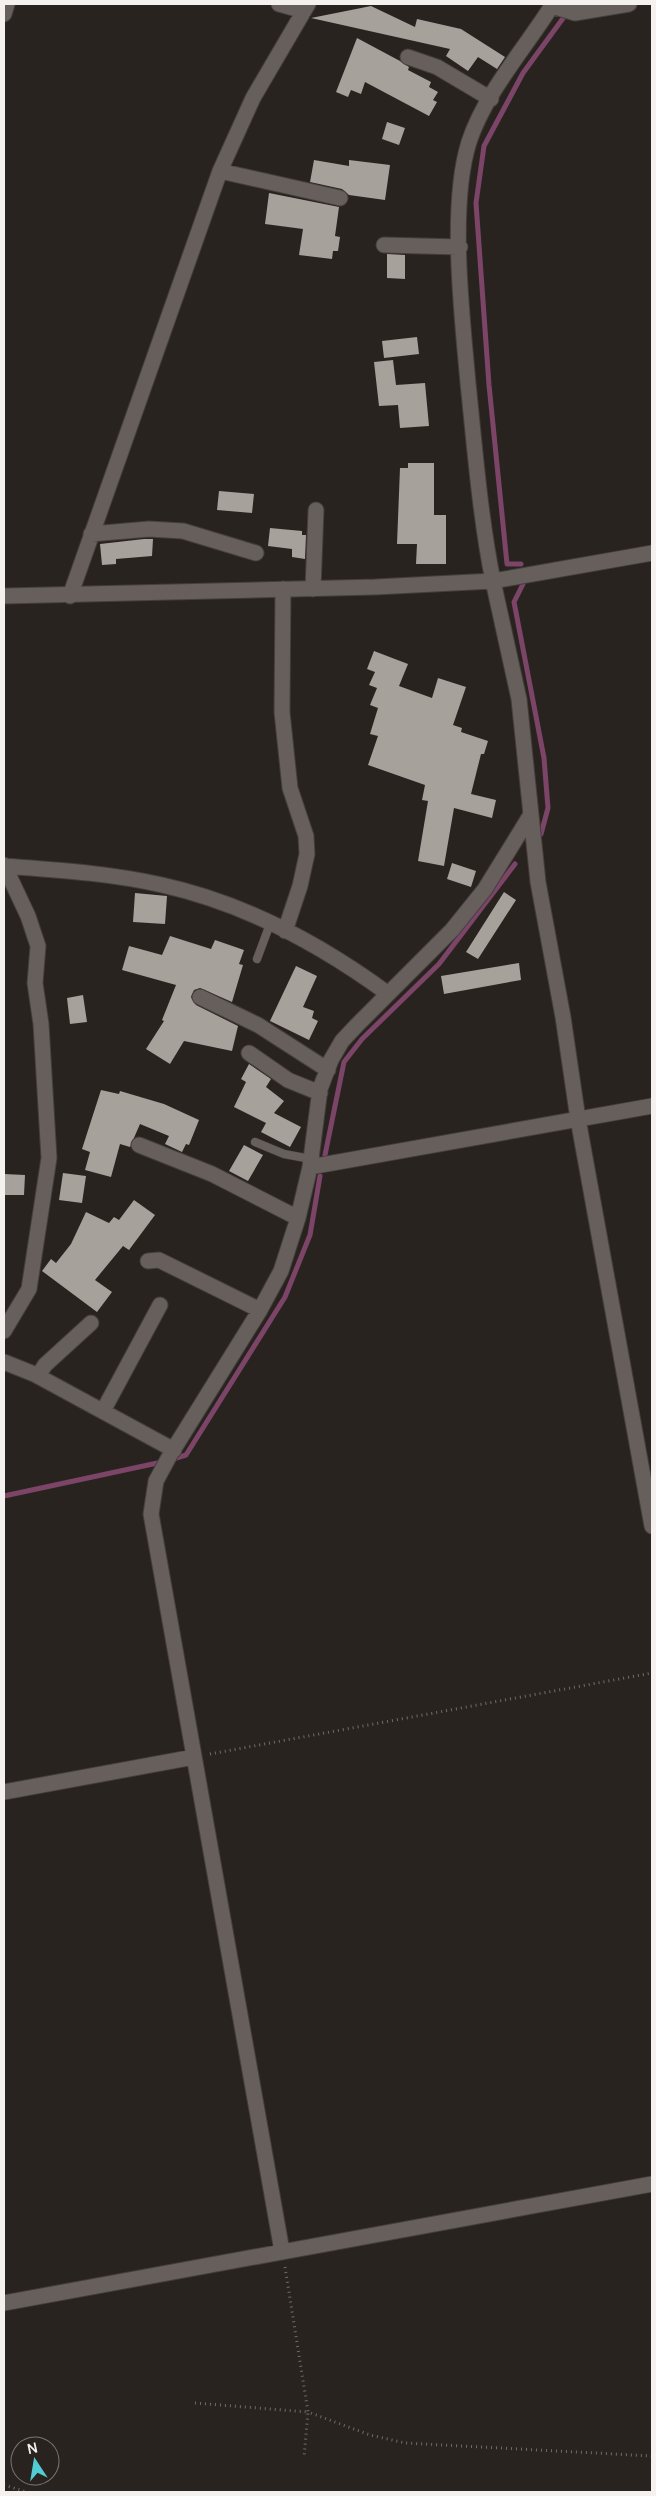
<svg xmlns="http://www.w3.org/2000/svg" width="656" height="2496" viewBox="0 0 656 2496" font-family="Manrope,sans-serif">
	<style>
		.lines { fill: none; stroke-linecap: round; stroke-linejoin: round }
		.stream { stroke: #7c4568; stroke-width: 5 }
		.building { fill: #a6a19b }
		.service-casing { stroke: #443e3c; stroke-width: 9 }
		.minor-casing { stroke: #443e3c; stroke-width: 17 }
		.tertiary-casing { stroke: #443e3c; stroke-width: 17 }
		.path { stroke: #716c69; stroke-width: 3; stroke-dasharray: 1 4; stroke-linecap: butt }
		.service { stroke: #665f5c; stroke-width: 8 }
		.minor { stroke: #665f5c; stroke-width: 15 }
		.tertiary { stroke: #665f5c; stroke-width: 15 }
	</style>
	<rect width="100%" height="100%" fill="#292320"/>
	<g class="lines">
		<path class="stream" d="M521 564H507L489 385 476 203 484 146 523 73 572 6 580 4
			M523 584 514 602 544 758 548 808 541 834
			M325 1155 344 1062 362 1039 439 964 515 864
			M173 1459 186 1455 285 1297 310 1235 320 1176
			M4 1496 162 1462"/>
	</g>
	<path class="building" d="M371 6 415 27 417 19 461 29 505 57 497 69 478 57 468 71 446 56 450 49 311 18Z
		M357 38 400 61 409 67 408 70 431 82 429 87 438 92 433 100 437 102 429 116 365 82 361 94 351 90 348 97 336 92Z
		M387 122 405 128 399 145 382 139Z
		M314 160 349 166V160L390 165 385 200 349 195 342 189 310 182Z
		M269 193 339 207 335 236 340 237 338 251H333L332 259 299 255 303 229 265 224Z
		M387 254 405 255V279L387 278Z
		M417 337 419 354 384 358 382 341Z
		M393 360 396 385 425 383 429 426 400 428 398 405 379 406 374 362Z
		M408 463H434V515H446V564H416L417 544H397L400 468H408Z
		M219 491 254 494 252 513 217 510Z
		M270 528 302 531V535H306L305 559 292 557V549L268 546Z
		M144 539H153L152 556 116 559V564L102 565 100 544Z
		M374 651 408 664 399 686 432 698 438 678 466 687 453 725 462 728 461 732 488 741 484 754H481L471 794 496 800 492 818 454 808 444 866 418 861 428 801 422 800 425 785 368 765 378 736 370 734 378 708 370 705 377 688 369 685 375 672 367 669Z
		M452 863 476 871 471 887 447 879Z
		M504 892 516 900 478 959 466 952Z
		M135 893 167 896 165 924 133 922Z
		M170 936 211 949 215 940 244 950 239 964 243 965 232 1002 200 988 194 990 191 997 196 1005 238 1026 232 1051 184 1041 170 1064 146 1049 164 1021 162 1020 176 985 122 970 129 946 162 955Z
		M519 963 521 980 444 994 441 976Z
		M296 966 317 976 303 1007 314 1011 312 1018 318 1021 309 1040 270 1021Z
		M83 995 87 1022 70 1024 67 998Z
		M249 1064 271 1079 266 1087 284 1101 274 1113 301 1127 290 1147 261 1132 266 1123 234 1107 246 1082 241 1079Z
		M101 1090 119 1094 120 1091 164 1104 199 1120 189 1145 186 1144 182 1152 165 1144 169 1136 140 1124 130 1147 120 1144 111 1177 85 1170 90 1152 82 1149Z
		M244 1145 263 1155 248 1181 229 1171Z
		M63 1173 86 1176 82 1203 59 1200Z
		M4 1174 25 1175 24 1195H4Z
		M134 1200 155 1215 129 1250 123 1246 95 1280 112 1292 97 1312 42 1271 51 1259 56 1263 71 1244 86 1212 109 1223 114 1217 119 1220Z"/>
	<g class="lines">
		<g class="service-casing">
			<path id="service" d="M257 959 270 924
				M255 1142 284 1154 311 1159"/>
		</g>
		<g class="minor-casing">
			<path id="minor" d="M279 4 304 11
				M552 6 575 13 629 4
				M4 14 7 4
				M408 57 437 67 491 99
				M220 171 340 198
				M384 245 460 247
				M91 534 149 529 183 531 256 553
				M493 581C480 516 475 450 468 383 462 315 449 206 469 142 485 93 526 47 553 4
				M283 589 282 712 290 788 306 836 307 854 300 886 285 931
				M313 589 316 510
				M70 596 220 171 253 98 308 4
				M4 865 28 916 38 946 35 983 41 1024 49 1158 29 1289 4 1331
				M4 866C57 870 110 873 162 885 244 903 320 944 387 993
				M200 997 258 1025 328 1070
				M249 1053 288 1080 320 1093
				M139 1145 212 1174 298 1218
				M310 1167 652 1106
				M148 1261 159 1260 260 1310
				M4 1362 34 1374 174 1450
				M38 1376 45 1365 91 1323
				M103 1411 160 1305
				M4 1792 194 1757
				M282 2251 151 1514 156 1481 170 1455 260 1310 281 1271 298 1218 310 1167 320 1089 331 1060 342 1041 357 1025 452 930 485 889 530 816
				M4 2303 652 2184"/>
		</g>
		<g class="tertiary-casing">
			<path id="tertiary" d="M493 581 519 699 538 882 563 1017 578 1119 652 1526
				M4 596 375 587 493 581 652 553"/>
		</g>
		<path class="path" d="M210 1754 652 1673
			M285 2267 308 2412 370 2435 405 2443 652 2456
			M195 2403 308 2412 304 2457
			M4 2485 27 2492"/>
		<use href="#service" class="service"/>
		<use href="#minor" class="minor"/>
		<use href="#tertiary" class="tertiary"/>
	</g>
	<rect width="656" height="2496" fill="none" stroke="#f5f1ef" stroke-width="10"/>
	<g transform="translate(35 2461) rotate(348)"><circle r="24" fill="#292320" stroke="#7b7573"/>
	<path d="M0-4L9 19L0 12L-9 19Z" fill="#51ccd3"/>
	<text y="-8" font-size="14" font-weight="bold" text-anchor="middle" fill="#f5f1ef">N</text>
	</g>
</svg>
